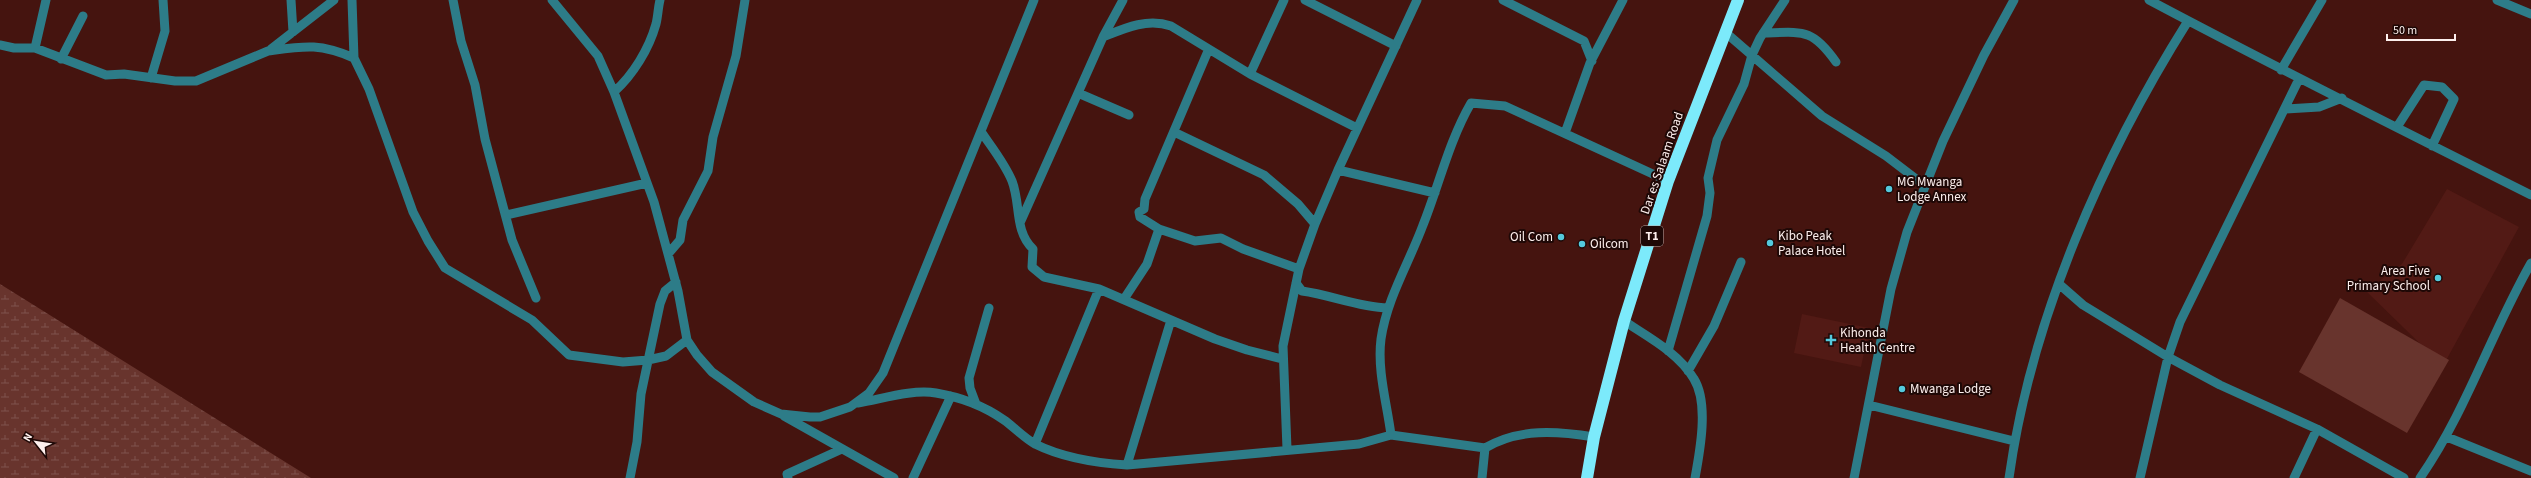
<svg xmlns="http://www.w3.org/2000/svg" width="2531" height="478" viewBox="0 0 2531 478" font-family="'Source Sans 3',sans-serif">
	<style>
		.built { fill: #521a15 }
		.grass { fill: #68342d }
		.wetland { fill: url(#wetland-marsh) }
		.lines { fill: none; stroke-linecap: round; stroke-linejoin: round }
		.minor { stroke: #2d7c88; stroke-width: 9 }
		.highway { stroke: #7ceafb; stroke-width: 12 }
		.poi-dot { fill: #54cadd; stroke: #1e0806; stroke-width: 1.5 }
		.labels { text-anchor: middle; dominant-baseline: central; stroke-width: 4; stroke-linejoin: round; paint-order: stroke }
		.shield { fill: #1e0806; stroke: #baaaa8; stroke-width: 1 }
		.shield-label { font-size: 12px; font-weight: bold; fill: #fdefed }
		.street-label { font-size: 13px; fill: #fdefed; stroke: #1e0806 }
		.poi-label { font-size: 13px; fill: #fdefed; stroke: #1e0806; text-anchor: start }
	</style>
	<defs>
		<pattern id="wetland-marsh" width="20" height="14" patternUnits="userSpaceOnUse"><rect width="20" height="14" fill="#68342d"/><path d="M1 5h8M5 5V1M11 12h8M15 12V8" fill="none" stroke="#7e524c"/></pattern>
	</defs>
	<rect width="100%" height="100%" fill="#45140f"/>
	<path class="built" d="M2447 189 2519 227 2443 366 2366 291 2402 264Z
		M1802 314 1869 328 1861 367 1794 353Z"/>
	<path class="grass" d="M2340 298 2449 360 2407 433 2299 372Z"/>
	<path class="wetland" d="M0 284 311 478H0Z"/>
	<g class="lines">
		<path class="minor" d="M291 0 293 32
			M352 0 354 58 369 89 413 212 428 241 445 268 532 320 569 355 623 362 648 360 666 356 687 340
			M453 0 461 41 475 85 485 139 512 240 536 298
			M552 0 598 56 614 92 654 202 678 291 687 340 697 355 712 372 754 402 781 414 810 417H820L850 407 869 393 883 373 1034 0
			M1305 0 1396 46
			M1503 0 1584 41 1592 61
			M2149 0C2275 67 2403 131 2531 195
			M2497 0 2531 14
			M1725 32 1822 116 1886 156 1924 185
			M1763 33C1803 32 1812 28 1836 62
			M1103 37C1125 28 1147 18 1171 26L1250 74 1357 128
			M0 45 14 48H35L106 75 124 74 175 81H196L268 51C305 46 319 43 354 58
			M35 48 46 0
			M271 49 334 0
			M1208 51 1145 199 1144 209 1139 212 1140 217 1159 229 1195 241 1221 238 1243 249 1299 269
			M61 59 83 16
			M2281 70 2322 0
			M1250 74 1284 0
			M151 78 165 31 163 0
			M614 92C633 75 649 49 656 24 658 16 658 8 660 0
			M1078 93 1129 115
			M2285 109 2319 107 2342 98
			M2397 127 2424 85 2442 87 2454 99 2432 146
			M1174 132 1264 175 1298 204 1315 224
			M982 133C993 149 1005 164 1012 181 1021 204 1014 231 1033 249L1032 267 1044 277 1099 289 1215 339 1247 350 1282 359
			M1565 133 1590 63 1623 0
			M1338 170 1435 193
			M506 215 647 183
			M1020 223 1103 37 1123 0
			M668 254 680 240 683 220 708 171 713 137 736 56 745 0
			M1296 283 1302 291C1331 295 1358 307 1388 308
			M2059 284 2083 305 2168 357 2220 385 2317 429 2404 478
			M1124 299 1147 264 1159 229
			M1624 321C1648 337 1679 353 1694 379 1709 403 1700 451 1695 478
			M1668 351 1707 216 1710 193 1708 178 1717 140 1744 84 1752 55 1760 38 1785 0
			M1688 371 1714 326 1741 262
			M858 403C882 399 912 389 936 393 960 397 984 406 1004 420 1014 427 1024 438 1035 444 1063 458 1096 463 1127 465L1359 444 1391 435 1485 448C1519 428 1557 431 1594 437
			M976 404 970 388 969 378 989 308
			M1869 405 2014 441
			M784 416 894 478
			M1391 435C1387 404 1377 370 1381 339 1387 298 1409 263 1423 225 1439 185 1449 141 1471 103L1505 106 1668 181
			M2447 437 2531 471
			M1035 444 1099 289
			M1287 449 1283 346 1299 269 1315 224 1338 170 1417 0
			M1127 465 1171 320
			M630 478 637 442 641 394 660 304 665 291 676 282
			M788 478 787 474 842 449
			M913 478 951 396
			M1482 478 1485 448
			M1854 478 1891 289 1907 232 1943 141 1984 55 2014 0
			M2009 478C2031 319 2103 156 2188 21
			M2140 478 2168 357 2180 322 2299 79
			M2294 478 2317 429
			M2420 478C2466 412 2491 333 2531 263"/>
		<path class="highway" d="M1587 478 1594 437 1624 321 1668 181 1738 0"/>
	</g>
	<g class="poi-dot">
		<circle cx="1889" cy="189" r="4"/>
		<circle cx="1561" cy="237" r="4"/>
		<circle cx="1770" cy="243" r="4"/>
		<circle cx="1582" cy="244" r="4"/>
		<circle cx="2438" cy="278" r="4"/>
		<path d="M1829 334h4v4h4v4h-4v4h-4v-4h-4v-4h4z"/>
		<circle cx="1902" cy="389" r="4"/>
	</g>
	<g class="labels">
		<rect class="shield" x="1641" y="226" width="22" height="20" rx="3"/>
		<g class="shield-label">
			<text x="1652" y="236">T1</text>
		</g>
		<g class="street-label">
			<text transform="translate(1662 163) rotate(-71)">Dar es Salaam Road</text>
		</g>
		<g class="poi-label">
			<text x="1897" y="182">MG Mwanga<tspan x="1897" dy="15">Lodge Annex</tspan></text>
			<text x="1778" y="236">Kibo Peak<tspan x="1778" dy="15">Palace Hotel</tspan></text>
			<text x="1553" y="237" text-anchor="end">Oil Com</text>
			<text x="1590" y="244">Oilcom</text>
			<text x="2430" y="271" text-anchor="end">Area Five<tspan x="2430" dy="15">Primary School</tspan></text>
			<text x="1840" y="333">Kihonda<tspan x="1840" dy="15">Health Centre</tspan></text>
			<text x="1910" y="389">Mwanga Lodge</text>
		</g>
	</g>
	<g transform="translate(36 442) rotate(300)" stroke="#1e0806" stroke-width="3" paint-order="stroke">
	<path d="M0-3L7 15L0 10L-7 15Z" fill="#fdefed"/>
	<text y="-6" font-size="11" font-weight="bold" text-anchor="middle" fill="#fdefed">N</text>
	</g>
	<path d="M2387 34v6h68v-6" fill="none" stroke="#fdefed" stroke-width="2"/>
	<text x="2393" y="34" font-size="12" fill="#fdefed" stroke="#1e0806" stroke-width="3" paint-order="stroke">50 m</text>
</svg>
